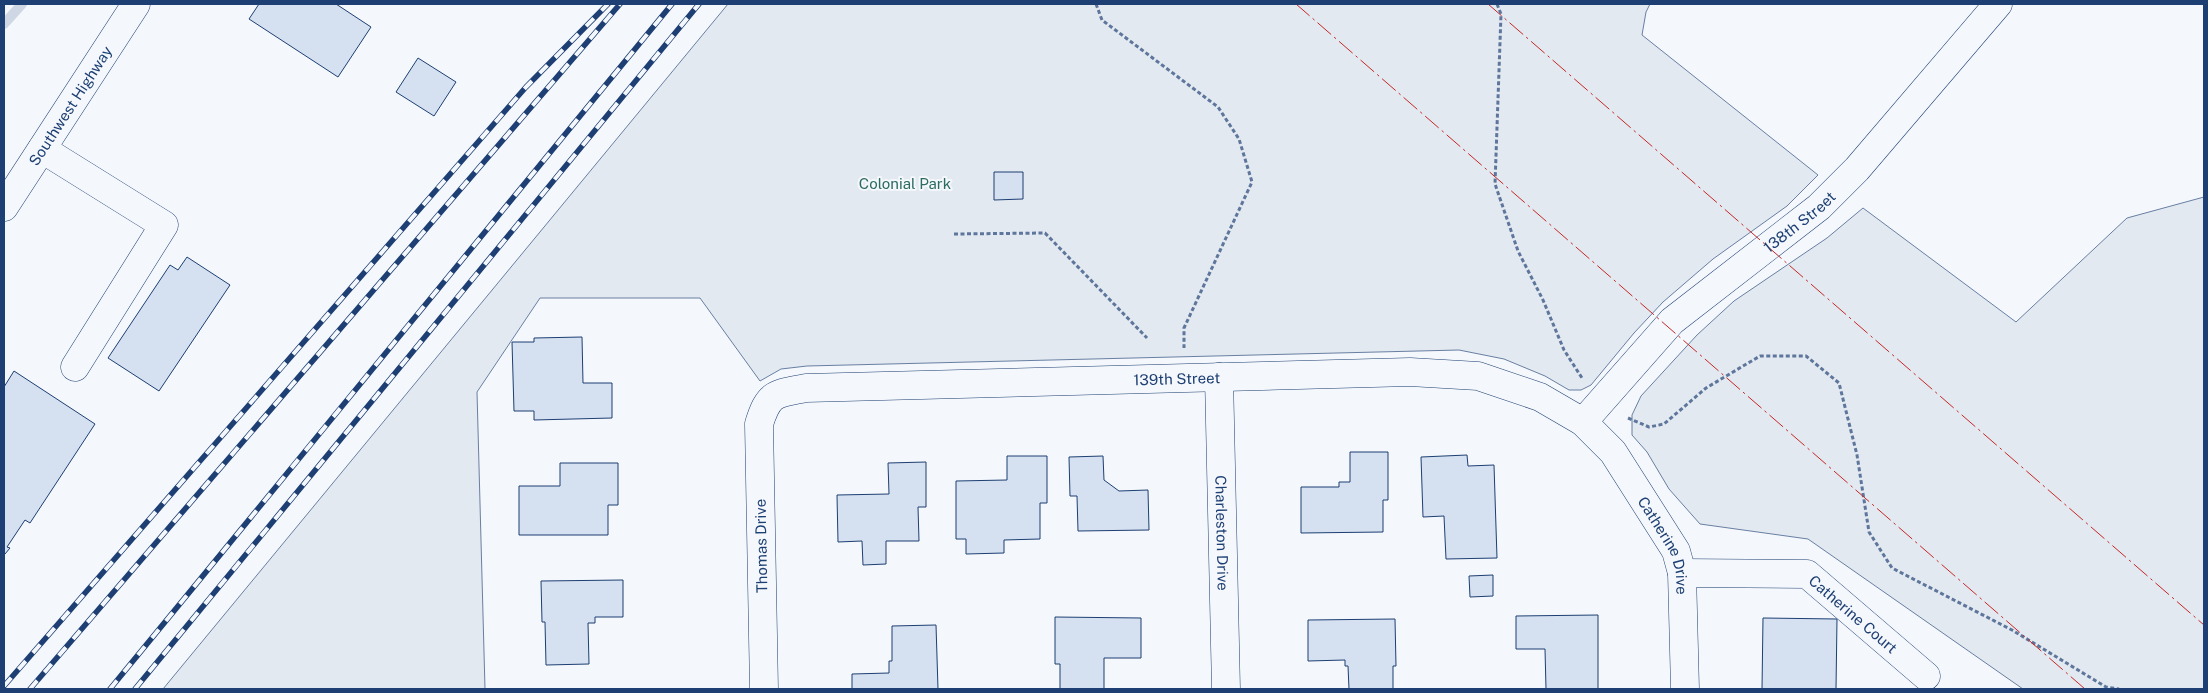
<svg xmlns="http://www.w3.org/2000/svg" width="2208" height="693" viewBox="0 0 2208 693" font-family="'Public Sans',sans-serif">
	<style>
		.green { fill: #e3e9f0; stroke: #687fa3 }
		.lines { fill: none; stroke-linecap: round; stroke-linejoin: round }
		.stream { stroke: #cfd7e4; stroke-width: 10 }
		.building { fill: #d5e0f0; stroke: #1d3f73 }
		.minor-casing { stroke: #1d3f73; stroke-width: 29 }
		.major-casing { stroke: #1d3f73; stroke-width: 29 }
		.path { stroke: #5e769c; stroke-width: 3; stroke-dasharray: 4 2.5; stroke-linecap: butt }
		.minor { stroke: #f4f7fb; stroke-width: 28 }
		.major { stroke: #f4f7fb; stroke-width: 28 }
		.rail-casing { stroke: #1d3f73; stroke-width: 5.5 }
		.rail { stroke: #f4f7fb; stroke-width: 4; stroke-dasharray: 11; stroke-linecap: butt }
		.power { stroke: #c62828; stroke-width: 1; stroke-dasharray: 18 4 2.5 4; stroke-linecap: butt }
		.labels { text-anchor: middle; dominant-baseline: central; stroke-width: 4; stroke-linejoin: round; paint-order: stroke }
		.street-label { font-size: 15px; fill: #1d3f73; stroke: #f4f7fb }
		.park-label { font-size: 15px; fill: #2c6c60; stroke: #f4f7fb }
	</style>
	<rect width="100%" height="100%" fill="#f4f7fb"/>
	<path class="green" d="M728 4H1650L1646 12 1642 35 1818 175 1787 206 1713 259 1663 302 1634 333 1591 385 1581 390H1569L1545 376 1504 359 1459 350 807 366 781 369 760 381 700 298H540L477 392 485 689H163Z
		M2204 197V689H2023L1808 539 1700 524 1669 489 1647 452 1632 435V415L1641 396 1697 335 1734 301 1827 238 1863 208 2016 322 2127 218Z"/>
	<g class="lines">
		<path class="stream" d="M4 24 22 4"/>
	</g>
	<path class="building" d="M259 4H336L371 27 338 77 249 19Z
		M418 58 456 82 434 116 396 92Z
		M994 172H1023V199L994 200Z
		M187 257 230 285 159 391 108 358 170 265 178 270Z
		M582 337 583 383H612V418L534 420V411H514L512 342H534V338Z
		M14 371 95 424 30 523 25 520 7 547 10 548 5 554 4 553V387Z
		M1350 452H1388V500H1383V532L1301 533V487H1339V482H1350Z
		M1467 455 1468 466 1494 465 1497 558 1446 559 1444 516 1423 517 1421 457Z
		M1007 456H1047V503H1040V539L1004 540V553L966 554V539H956V481L1007 480Z
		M1103 456 1104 480 1119 491 1148 490 1149 530 1078 531 1077 496H1070L1069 457Z
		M926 462V507H918L919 541H886V564L863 565 862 541 838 542 837 495 889 494 888 463Z
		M560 463H618V505H608V535H519V486H560Z
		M1493 575V596L1470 597 1469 576Z
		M623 580V617H595V623H588L589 664 546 665 545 622H542L541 581Z
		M1598 615V689H1546L1545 649H1516V616Z
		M1055 617 1141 618V658H1104V689H1060V664H1055Z
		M1763 618 1837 619 1836 689H1762Z
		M1395 619 1396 666H1393V689H1349L1348 666H1345V660L1308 661V620Z
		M936 625 938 689H852V674L889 673V661H892V626Z"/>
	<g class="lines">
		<g class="minor-casing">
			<g id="minor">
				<path d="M42 149 164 225 75 367"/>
				<path id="s1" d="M1219 377 1226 689"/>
				<path id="s2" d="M1583 422 1672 321 1819 207 1857 169 1998 4"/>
				<path id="s3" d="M1682 573 1807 574 1926 676"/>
				<path id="s4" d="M764 689 759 424C769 392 775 394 806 388L1410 372 1478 376 1540 397 1583 422 1613 452 1676 551 1682 573 1685 689"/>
			</g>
		</g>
		<g class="major-casing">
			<g id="major">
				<path id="s5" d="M4 207 136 4"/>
			</g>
		</g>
		<path class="path" d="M1096 4 1102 20 1218 107 1239 139 1252 182 1184 328V348
			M1497 4 1501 14 1495 184 1518 251 1543 300 1564 350 1582 378
			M954 234 1045 233 1147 338
			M1628 418 1649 427 1664 424 1706 388 1760 356H1806L1839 383 1857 455 1869 532 1892 568 2012 630 2106 687 2119 689"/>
		<use href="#minor" class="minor"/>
		<use href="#major" class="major"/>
		<g class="rail-casing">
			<path id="rail" d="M4 686 526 87 608 4
				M30 689 620 4
				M110 689 672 4
				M135 689 699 4"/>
		</g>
		<use href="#rail" class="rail"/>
		<path class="power" d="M1296 4 2085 689
			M1488 4 2204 625"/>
	</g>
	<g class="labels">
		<g class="street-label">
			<text stroke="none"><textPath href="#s5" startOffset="121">Southwest Highway</textPath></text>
			<text stroke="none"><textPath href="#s2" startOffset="296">138th Street</textPath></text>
			<text stroke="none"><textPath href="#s4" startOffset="701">139th Street</textPath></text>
			<text stroke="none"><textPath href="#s1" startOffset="156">Charleston Drive</textPath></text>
			<text transform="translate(761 546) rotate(-91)">Thomas Drive</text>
			<text stroke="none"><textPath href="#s4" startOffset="1268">Catherine Drive</textPath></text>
			<text stroke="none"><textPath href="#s3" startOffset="186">Catherine Court</textPath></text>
		</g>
		<g class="park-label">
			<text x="905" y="183">Colonial Park</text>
		</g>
	</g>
	<rect width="2208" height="693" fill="none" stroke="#1d3f73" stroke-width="10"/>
</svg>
